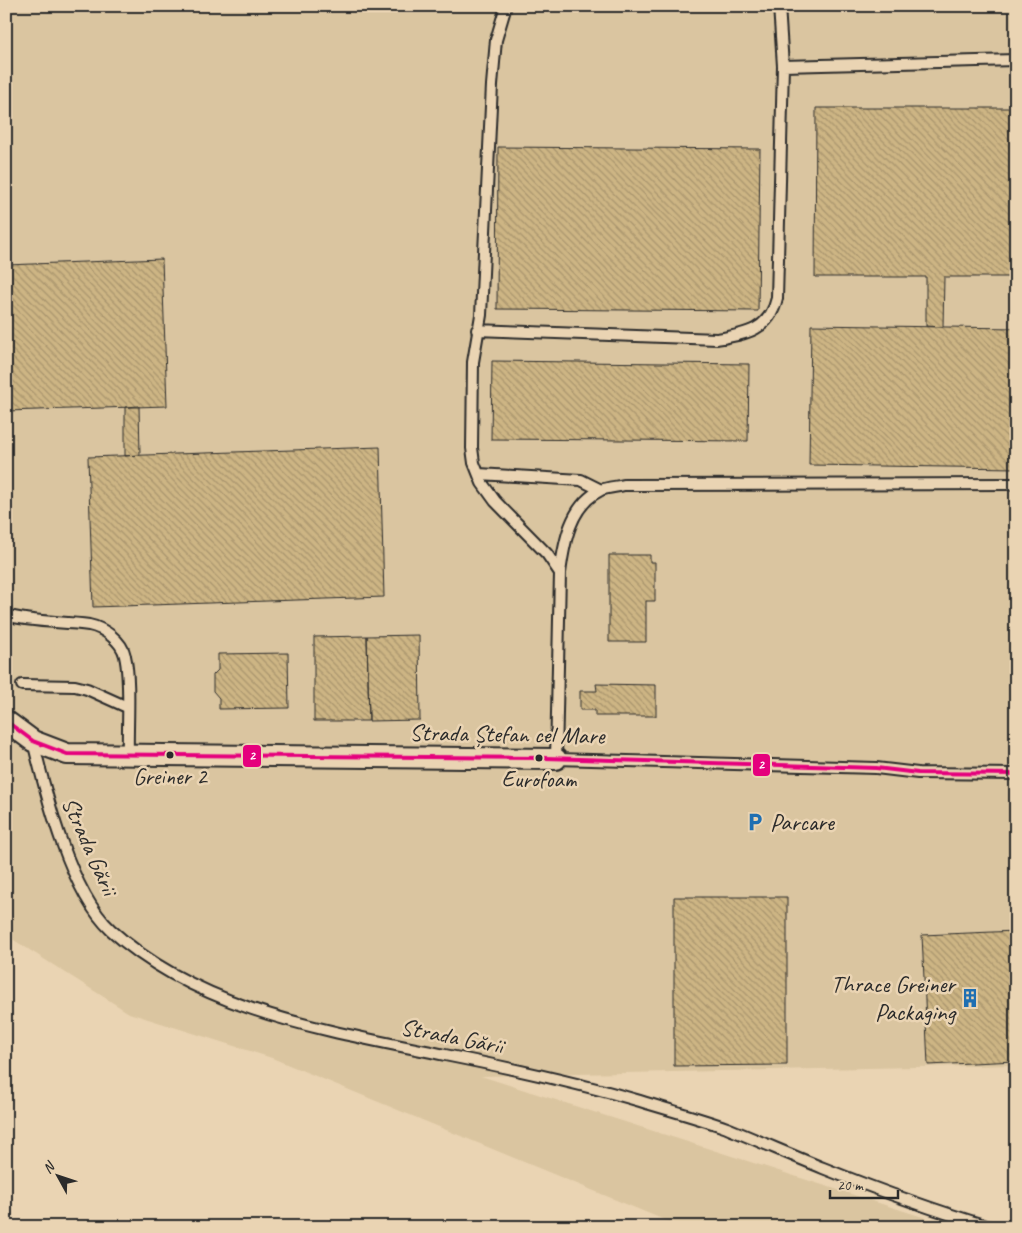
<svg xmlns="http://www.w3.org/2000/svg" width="1022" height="1233" viewBox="0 0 1022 1233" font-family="Caveat,sans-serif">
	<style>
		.built { fill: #dac5a0 }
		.building { fill: url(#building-back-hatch); stroke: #2b2b2b }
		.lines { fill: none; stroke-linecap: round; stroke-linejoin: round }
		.service-casing { stroke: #2b2b2b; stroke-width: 14 }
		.minor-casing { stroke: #2b2b2b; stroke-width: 24 }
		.service { stroke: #ead4b3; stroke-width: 10 }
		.minor { stroke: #ead4b3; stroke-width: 20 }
		.bus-1-casing { stroke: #ead4b3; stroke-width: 8 }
		.bus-1 { stroke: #e5007d; stroke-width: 4 }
		.bus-dot { fill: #2b2b2b; stroke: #ead4b3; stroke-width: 2 }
		.labels { text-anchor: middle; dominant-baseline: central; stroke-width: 5; stroke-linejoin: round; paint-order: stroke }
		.bus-label { font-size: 23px; fill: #2b2b2b; stroke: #ead4b3 }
		.street-label { font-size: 24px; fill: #2b2b2b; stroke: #ead4b3 }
		.poi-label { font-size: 24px; fill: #2b2b2b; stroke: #ead4b3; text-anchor: start }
		.line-badge { stroke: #ead4b3; stroke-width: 2 }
		.badge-label { font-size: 14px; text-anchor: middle; font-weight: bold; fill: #fff }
	</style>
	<defs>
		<pattern id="building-back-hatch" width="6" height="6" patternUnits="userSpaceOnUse" patternTransform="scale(1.25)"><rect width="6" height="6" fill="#cdb584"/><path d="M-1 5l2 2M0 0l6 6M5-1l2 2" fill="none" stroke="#a7936c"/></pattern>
	</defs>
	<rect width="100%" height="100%" fill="#ead4b3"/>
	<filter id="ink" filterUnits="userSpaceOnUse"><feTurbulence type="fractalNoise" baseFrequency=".02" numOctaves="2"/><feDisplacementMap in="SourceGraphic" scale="10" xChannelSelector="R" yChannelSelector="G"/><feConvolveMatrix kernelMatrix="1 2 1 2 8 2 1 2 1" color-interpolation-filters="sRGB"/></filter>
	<g filter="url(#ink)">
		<path class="built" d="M18 6H1016V1065L481 1076 954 1227H690L667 1221 272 1058 129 1013 6 935V11Z"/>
		<path class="building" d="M816 108H1016V277H944L943 327 926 326V277H815Z
			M498 147 760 149 758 311 497 309Z
			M162 259 167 406 6 411V265Z
			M811 325 1016 328V468L809 465Z
			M492 361 749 364 748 441 491 439Z
			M139 406 140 455 125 456V407Z
			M380 447 384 597 93 607 88 457Z
			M609 555H650V562H655V601H646V642H609Z
			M419 635 420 720 369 721 367 636Z
			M367 636 369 721H314V637Z
			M288 653 289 708 219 709V698L213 691V675L218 670V654Z
			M596 684 656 685V716H595V710H580V691H597Z
			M674 897H787V1065L674 1066Z
			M1016 931V1061L928 1065 922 935Z"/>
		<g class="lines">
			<g class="service-casing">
				<path id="service" d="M506 6 496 40 492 85 481 315 473 362 472 448 474 463 482 483 495 501 547 554 560 573 556 759 876 768 918 773 1016 774
					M779 6 783 66 1016 60
					M477 330 717 339C746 334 770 330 777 298L783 66
					M479 474 581 480 601 490
					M560 573C564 543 570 505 601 490 608 487 617 487 624 485L1016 484
					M6 615C34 623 61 621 89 625 104 628 122 641 125 656 131 681 127 727 128 755
					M22 685 75 686 87 689 127 707
					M33 741C46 795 70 892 111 930 201 1012 330 1031 445 1055 510 1068 576 1082 640 1101 669 1110 699 1118 727 1128 759 1141 791 1155 823 1168 878 1190 933 1210 990 1227"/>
			</g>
			<g class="minor-casing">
				<path id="minor" d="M6 721 33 741 67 754 556 759"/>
			</g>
			<use href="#service" class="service"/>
			<use href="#minor" class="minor"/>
			<g class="bus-1-casing">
				<path id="bus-1" d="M6 721 33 741 67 754 546 758 876 768 918 773 1016 774"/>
			</g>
			<use href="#bus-1" class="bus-1"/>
		</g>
	</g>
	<defs>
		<g id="parking-bare" transform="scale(1.5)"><path d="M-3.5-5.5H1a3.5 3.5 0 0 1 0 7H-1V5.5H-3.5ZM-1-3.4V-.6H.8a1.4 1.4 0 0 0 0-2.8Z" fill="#1f6fb2" stroke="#ead4b3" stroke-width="2.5" paint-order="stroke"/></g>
		<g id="building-bare" transform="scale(1.5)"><path d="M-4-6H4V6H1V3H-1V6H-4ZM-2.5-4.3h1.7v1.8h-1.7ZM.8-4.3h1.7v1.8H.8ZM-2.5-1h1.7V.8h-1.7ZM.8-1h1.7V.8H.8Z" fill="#1f6fb2" stroke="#ead4b3" stroke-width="2.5" paint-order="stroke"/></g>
	</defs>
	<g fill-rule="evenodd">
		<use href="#parking-bare" x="755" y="822"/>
		<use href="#building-bare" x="970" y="998"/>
	</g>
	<g class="bus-dot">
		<circle cx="170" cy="755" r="4.5"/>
		<circle cx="539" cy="758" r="4.5"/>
	</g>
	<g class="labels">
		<g class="bus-label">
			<text x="170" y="776">Greiner 2</text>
			<text x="539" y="779">Eurofoam</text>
		</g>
		<g class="street-label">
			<text transform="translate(507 734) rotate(1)">Strada Ștefan cel Mare</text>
			<text transform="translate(90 846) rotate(66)">Strada Gării</text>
			<text transform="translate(452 1036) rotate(11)">Strada Gării</text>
		</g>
		<g class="poi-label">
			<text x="770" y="822">Parcare</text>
			<text x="955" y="984" text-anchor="end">Thrace Greiner<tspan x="955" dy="28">Packaging</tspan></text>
		</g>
	</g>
	<g class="line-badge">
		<rect x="242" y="744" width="20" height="24" rx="5" fill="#e5007d"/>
		<rect x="752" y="753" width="19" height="24" rx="5" fill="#e5007d"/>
	</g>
	<g class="badge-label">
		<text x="252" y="760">2</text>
		<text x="761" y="769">2</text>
	</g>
	<rect width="1022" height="1233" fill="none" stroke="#ead4b3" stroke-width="25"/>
	<rect x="12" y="12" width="997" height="1208" fill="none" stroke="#2b2b2b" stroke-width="2" filter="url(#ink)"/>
	<g transform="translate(58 1176) rotate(310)" stroke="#ead4b3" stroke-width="4" paint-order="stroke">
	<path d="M0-4L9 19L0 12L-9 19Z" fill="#2b2b2b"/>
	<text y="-8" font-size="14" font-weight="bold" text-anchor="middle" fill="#2b2b2b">N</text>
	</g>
	<path d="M830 1190v8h68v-8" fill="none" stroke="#2b2b2b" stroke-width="2.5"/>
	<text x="837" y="1190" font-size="15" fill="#2b2b2b" stroke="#ead4b3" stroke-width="4" paint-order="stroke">20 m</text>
</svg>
